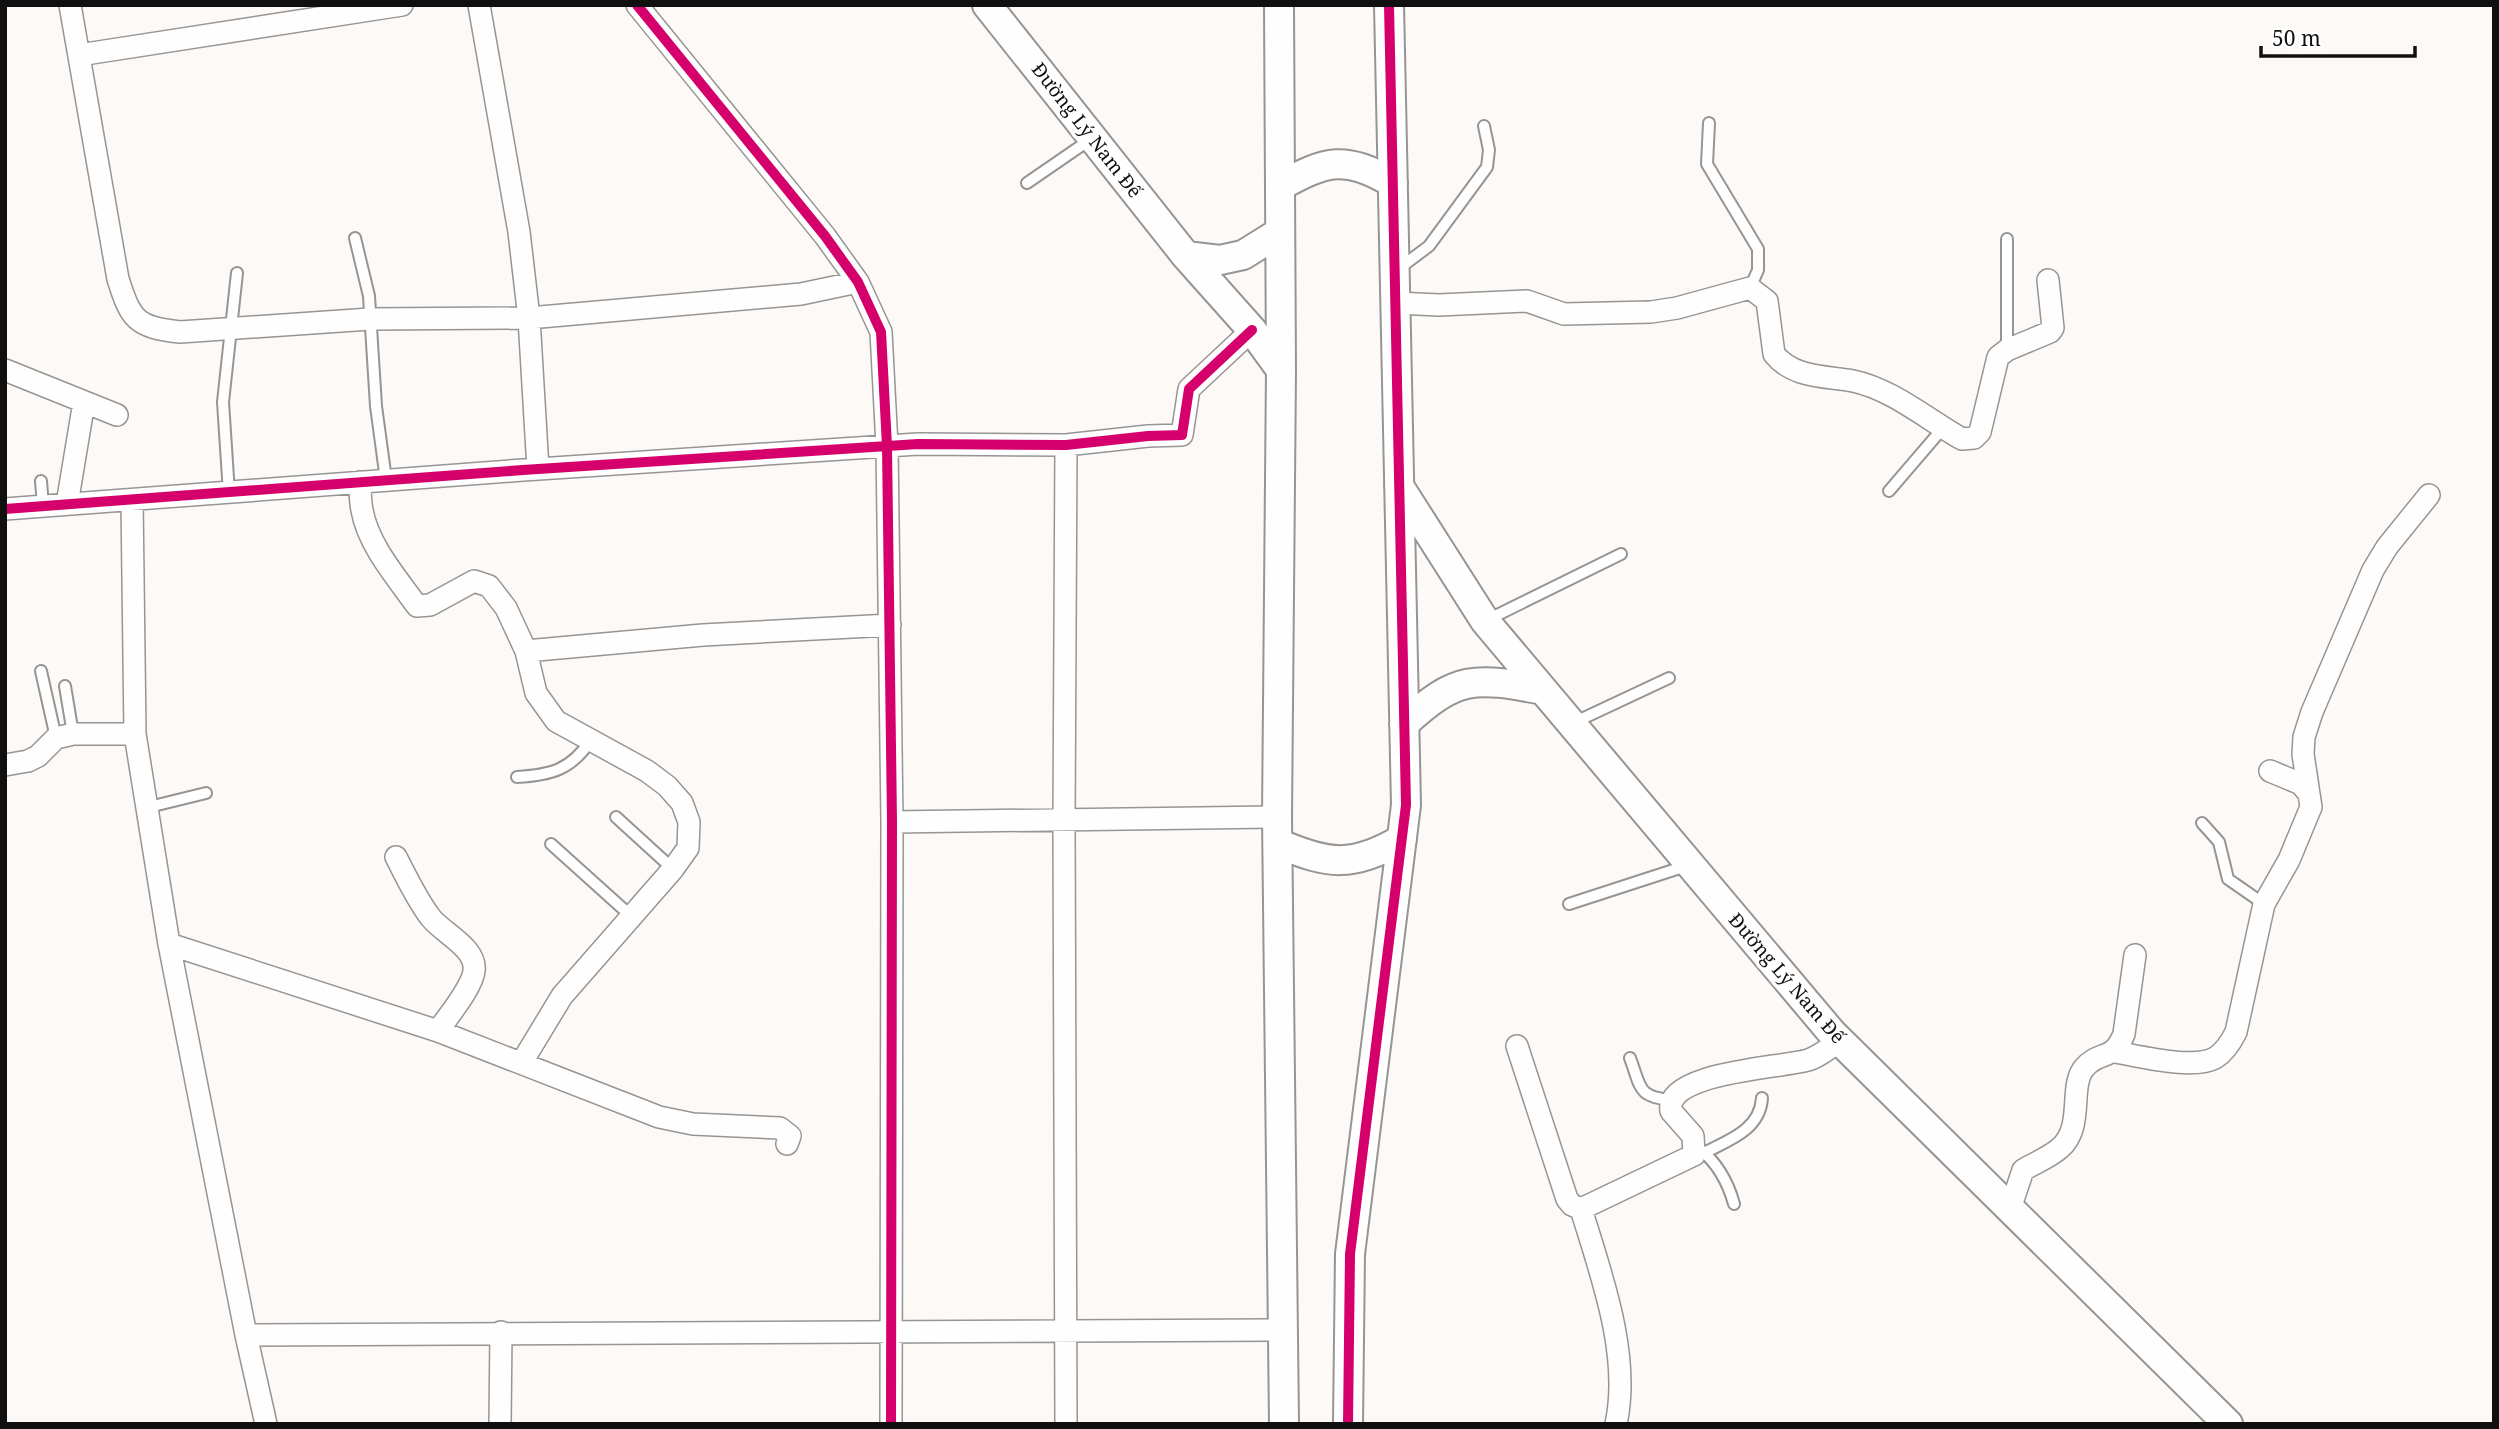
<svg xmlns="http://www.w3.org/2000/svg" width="2499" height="1429" viewBox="0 0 2499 1429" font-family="'Noto Serif',serif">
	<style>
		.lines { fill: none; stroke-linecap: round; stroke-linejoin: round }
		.service-casing { stroke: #969594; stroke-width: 14 }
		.minor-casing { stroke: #969594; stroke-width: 24 }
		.tertiary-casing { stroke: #969594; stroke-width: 32 }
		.service { stroke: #fffefe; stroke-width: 10 }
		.minor { stroke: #fffefe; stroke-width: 21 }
		.tertiary { stroke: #fffefe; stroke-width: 28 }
		.cycleway-casing { stroke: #fff; stroke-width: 15 }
		.cycleway { stroke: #d6006c; stroke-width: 10 }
		.labels { text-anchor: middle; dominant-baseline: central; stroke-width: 7; stroke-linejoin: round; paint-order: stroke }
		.street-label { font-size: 19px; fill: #101010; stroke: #fff }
	</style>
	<rect width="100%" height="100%" fill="#fcf9f6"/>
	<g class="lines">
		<g class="service-casing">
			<path id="service" d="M1709 123 1707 164 1758 249V270L1750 288
				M1027 183 1091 139
				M355 238 369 296 376 406 386 480
				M1397 270 1429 246 1487 167 1489 150 1484 126
				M2007 350V239
				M41 481 43 506
				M1889 491 1943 428
				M229 493 223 402 237 273
				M1485 621 1621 554
				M41 671 56 738
				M65 686 73 734
				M1573 723 1669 678
				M517 777C551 775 571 770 591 740
				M149 807 206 793
				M616 817 673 869
				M2202 823 2219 842 2228 879 2264 904
				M551 844 631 916
				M1569 904 1689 865
				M1630 1058C1641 1087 1637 1097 1671 1100
				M1700 1149C1717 1163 1728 1182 1734 1204
				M1704 1153C1729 1140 1760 1130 1762 1098"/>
		</g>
		<g class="minor-casing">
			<path id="minor" d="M70 5 118 279C131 320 136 327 180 332L370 319 529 318 801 294 858 282
				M479 5 519 232 529 318 538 469
				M637 5 825 236 858 282 881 332 887 446 892 822 891 1424
				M79 55 402 5
				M1396 303 1439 305 1527 301 1564 314 1651 312 1677 308 1750 288 1767 301 1774 354C1793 378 1825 376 1853 381 1892 389 1928 420 1962 439L1974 438 1980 432 1998 357 2007 350 2050 332 2053 328 2048 280
				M5 370 117 415
				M1066 445 1064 821 1066 1424
				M360 482C360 491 360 501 362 510 368 545 397 578 417 606L430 605 474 581 489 586 506 608 526 651 536 693 556 721 647 771 667 786 682 803 689 822 688 848 673 869 562 996 522 1062
				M132 500 135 734 169 944 246 1335 266 1424
				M67 504 84 402
				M5 509 523 470 918 444 1066 445 1148 436 1182 435 1189 389 1252 330
				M526 651 703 635 890 625
				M5 765 28 761 38 756 56 738 73 734H135
				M2309 794 2303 754 2304 737 2312 712 2373 570 2387 547 2429 495
				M892 822 1277 817
				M396 857C407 878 417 900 431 918 444 934 477 948 474 971 472 988 448 1016 438 1031
				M169 944 438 1031 659 1117 693 1124 780 1128 790 1136 787 1144
				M1517 1046 1567 1199 1572 1205 1581 1209C1601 1274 1631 1355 1616 1424
				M2115 1052C2139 1056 2193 1070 2215 1058 2225 1052 2231 1042 2236 1032L2264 904 2289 860 2311 807 2309 794 2301 784 2270 771
				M1581 1209 1694 1155 1693 1136 1671 1111C1664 1072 1781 1068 1808 1060 1819 1057 1830 1047 1840 1041
				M2010 1209 2023 1170C2035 1163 2050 1157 2060 1148 2085 1127 2068 1085 2085 1067 2100 1050 2113 1062 2124 1034L2135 955
				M246 1335 1283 1330
				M500 1424 501 1332"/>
		</g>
		<g class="tertiary-casing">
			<path id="tertiary" d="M987 5 1186 256 1252 330 1281 370
				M1279 5 1281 370 1277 817 1284 1424
				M1280 186C1328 160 1344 155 1393 183
				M1186 256 1220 260 1243 255 1280 232
				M1399 486 1485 621 1832 1033 2228 1424
				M1404 724C1457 675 1474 677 1543 690
				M1278 843C1328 865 1353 868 1402 839
				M1348 1424 1350 1254 1406 805 1389 5"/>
		</g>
		<use href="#service" class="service"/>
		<use href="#minor" class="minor"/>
		<use href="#tertiary" class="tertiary"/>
		<g class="cycleway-casing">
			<path id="cycleway" d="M637 5 825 236 858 282 881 332 887 446 892 822 891 1424
				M5 509 523 470 918 444 1066 445 1148 436 1182 435 1189 389 1252 330
				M1348 1424 1350 1254 1406 805 1389 5"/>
		</g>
		<use href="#cycleway" class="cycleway"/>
	</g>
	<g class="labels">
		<g class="street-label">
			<text transform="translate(1087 130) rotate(52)">Đường Lý Nam Đế</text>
			<text transform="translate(1787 978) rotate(49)">Đường Lý Nam Đế</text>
		</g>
	</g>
	<rect width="2499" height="1429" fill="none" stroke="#101010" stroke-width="14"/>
	<path d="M2261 46v10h154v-10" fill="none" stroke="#101010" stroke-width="3.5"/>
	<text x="2272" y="46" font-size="21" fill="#101010" stroke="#ffffff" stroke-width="5" paint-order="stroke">50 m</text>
</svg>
